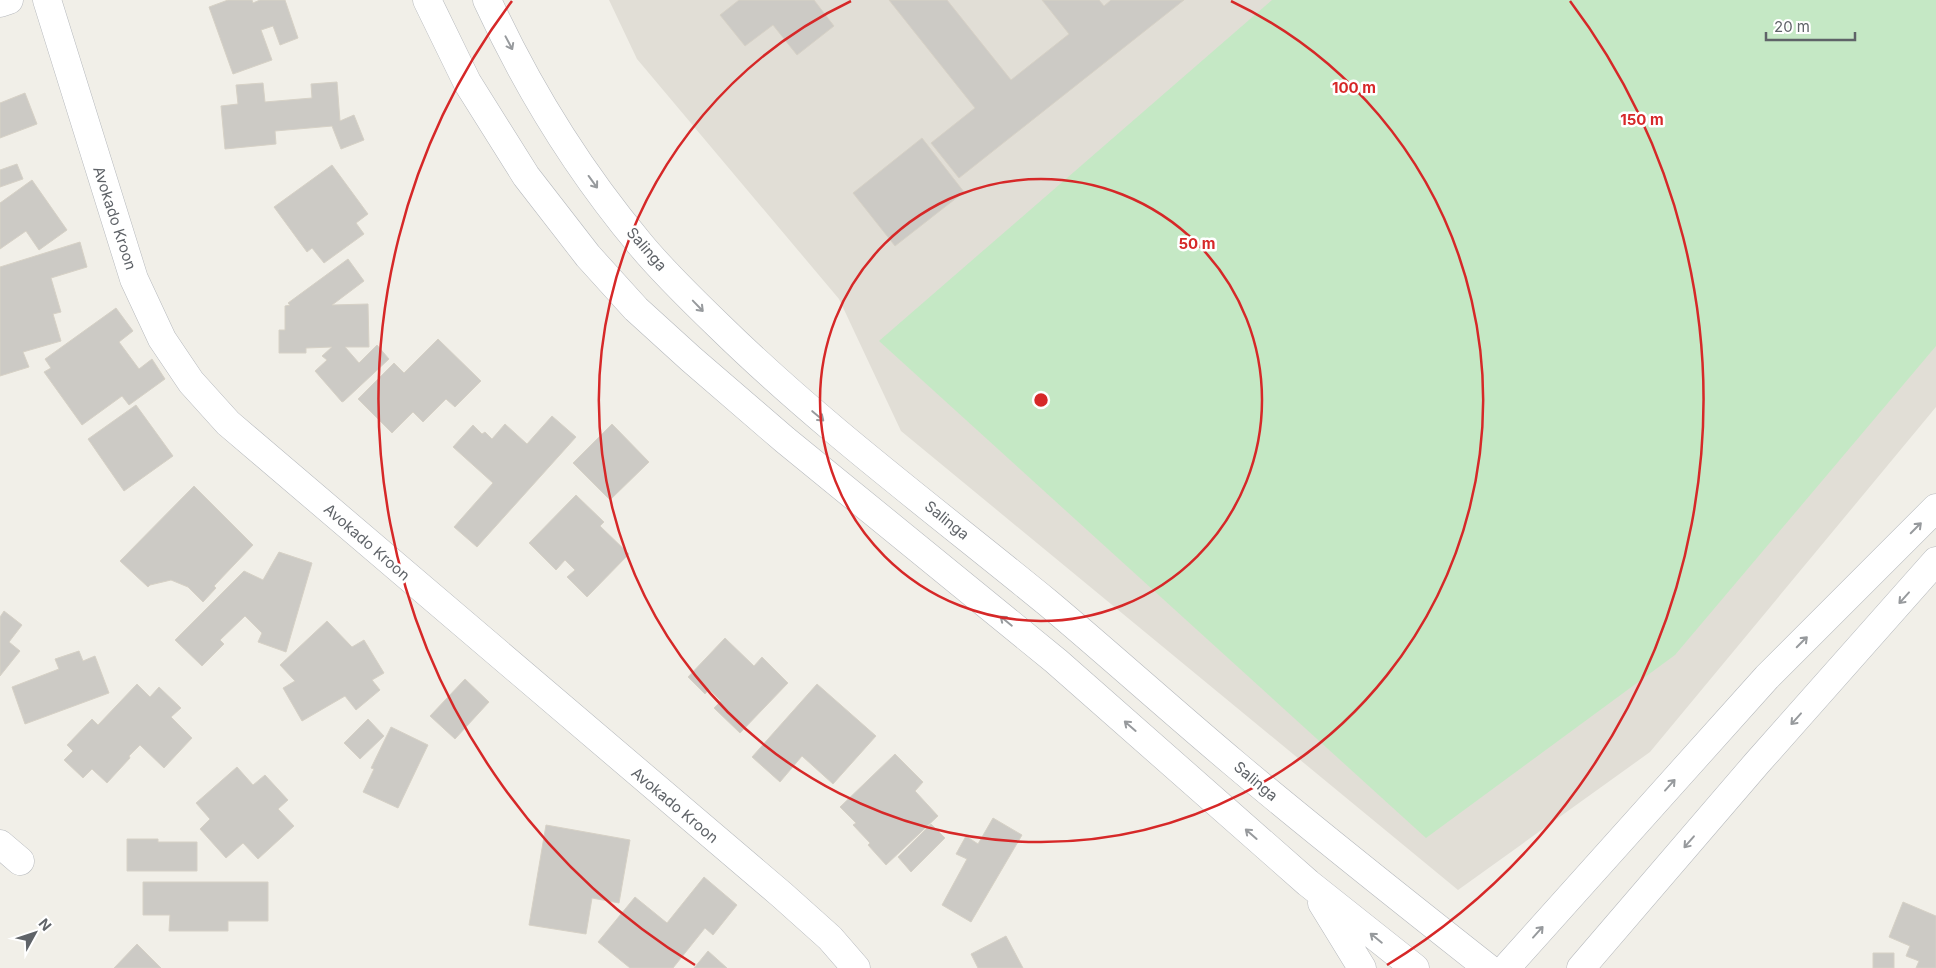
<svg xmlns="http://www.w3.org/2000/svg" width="1936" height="968" viewBox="0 0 1936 968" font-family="Inter,sans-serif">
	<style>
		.education { fill: #e1ded6 }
		.green { fill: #c5e8c5 }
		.building { fill: #cccac5; stroke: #d6d1c6 }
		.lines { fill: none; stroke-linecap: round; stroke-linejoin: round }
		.minor-casing { stroke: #b5b8bc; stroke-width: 29 }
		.minor { stroke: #fff; stroke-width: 28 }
		.oneway { stroke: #979a9d }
		.ring { fill: none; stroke: #d62828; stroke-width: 2.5 }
		.labels { text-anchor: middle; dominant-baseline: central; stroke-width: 5; stroke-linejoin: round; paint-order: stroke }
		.street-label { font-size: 15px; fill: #5f6368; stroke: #fff }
		.centre { fill: #d62828; stroke: #fff; stroke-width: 2.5 }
		.ring-label { font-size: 15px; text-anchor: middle; font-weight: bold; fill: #d62828; stroke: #fff; stroke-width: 5; stroke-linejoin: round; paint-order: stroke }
	</style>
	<rect width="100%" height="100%" fill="#f1efe8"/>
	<path class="education" d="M609 0H1936V407L1650 752 1458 890 901 431 839 299 637 59Z"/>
	<path class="green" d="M1272 0H1936V346L1675 655 1426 838 879 341Z"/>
	<path class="building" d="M228 0H252L253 3 260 0H285L298 38 280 45 273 26 261 30 272 60 233 74 209 7Z
		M739 0H814L834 26 797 55 773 25 745 46 720 15Z
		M889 0H947L1011 80 1069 34 1042 0H1099L1104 6 1111 0H1184L959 178 931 143 975 108Z
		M337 82 340 121 354 115 364 140 341 149 332 126 275 131 276 144 225 149 221 106 238 104 236 85 263 83 265 102 312 98 311 84Z
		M25 93 37 124 0 138V103Z
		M922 138 964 192 895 246 853 193Z
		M17 164 23 179 0 187V170Z
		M332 165 368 214 356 223 364 234 324 263 312 248 307 252 274 207Z
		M32 180 67 230 39 250 26 231 0 249V203Z
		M80 242 87 267 51 278 61 312 53 314 61 341 23 352 29 367 0 376V267Z
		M348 259 364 281 332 305 368 304 369 347H345L359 363 377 345 389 359 344 401 342 402 315 371 327 360 322 356 332 347 306 348V353H279V330H285V306L290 305 288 303Z
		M116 308 133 331 119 342 139 369 152 359 165 379 129 405 122 396 82 425 44 372 51 368 45 359Z
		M438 339 481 381 455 407 446 399 423 422 413 412 392 433 358 399 394 363 404 373Z
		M136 405 173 456 124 491 88 439Z
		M552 416 576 437 477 547 454 527 493 483 453 447 473 425 482 434 485 432 492 439 505 424 527 444Z
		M612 424 649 462 610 500 573 463Z
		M194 486 253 545 214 586 216 588 203 602 188 587 171 580 150 585 148 587 120 561Z
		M576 495 604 522 600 526 629 554 587 597 567 577 575 570 565 560 556 570 529 543Z
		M279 552 312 563 286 652 258 642 262 633 245 616 220 640 224 644 202 666 175 640 244 571 263 580Z
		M4 611 22 625 9 642 20 651 0 676V617Z
		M327 621 352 647 364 640 384 673 372 680 380 690 356 710 345 696 302 721 283 688 295 681 280 665Z
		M725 638 754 666 762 657 788 683 740 733 714 708 721 701 709 689 705 694 688 677Z
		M79 651 83 661 95 656 109 693 25 724 12 687 59 669 55 659Z
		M465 679 489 702 455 739 430 716Z
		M137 684 150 697 159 687 181 708 171 717 192 738 164 768 140 745 129 756 130 758 107 783 92 769 83 778 64 760 73 751 67 745 92 719 98 725Z
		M817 684 876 736 833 784 802 756 780 782 752 757Z
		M368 719 384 736 360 759 344 743Z
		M391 727 428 745 398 808 363 792 374 769 371 768Z
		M895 754 923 782 915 791 938 816 886 865 868 845 870 843 853 825 856 823 840 807Z
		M237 767 253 785 265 775 288 800 278 809 294 826 258 859 243 843 226 858 200 829 210 819 196 803Z
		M993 818 1022 835 971 922 942 905 967 859 956 854 966 836 978 844Z
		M931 824 945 838 911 872 898 857Z
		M546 825 630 840 619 903 592 898 586 934 529 925Z
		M127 839H158V842H197V871H127Z
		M704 877 737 905 713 935 705 928 673 968H630L598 942 635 897 667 923Z
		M143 882H268V921H228V931H169L170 915H143Z
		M1903 902 1936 916V968H1916L1919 961 1906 956 1910 946 1889 937Z
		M1006 936 1023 968H978L971 954Z
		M137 944 161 968H114Z
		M708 951 727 968H694Z
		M1873 953H1894V968H1873Z"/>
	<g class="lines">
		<g class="minor-casing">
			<path id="minor" d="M47 0 134 279 162 339 191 382 228 423 782 895 830 938 856 968
				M427 0 467 82 526 176 588 256 636 309 691 359 785 440 1056 661 1308 883 1415 968
				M487 0C527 87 579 171 640 244 664 273 692 300 719 326 821 426 937 512 1048 603 1111 656 1172 711 1235 764 1318 834 1403 901 1488 968
				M0 3 9 0
				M0 844 20 861
				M1322 903 1362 968
				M1506 968 1767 677 1936 508
				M1581 968 1757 763 1936 561"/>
		</g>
		<use href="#minor" class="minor"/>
	</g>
	<defs><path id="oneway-shaft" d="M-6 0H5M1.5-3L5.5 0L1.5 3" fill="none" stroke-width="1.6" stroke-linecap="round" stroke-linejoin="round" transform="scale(1.25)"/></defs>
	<g class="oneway">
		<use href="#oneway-shaft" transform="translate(509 43) rotate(62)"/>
		<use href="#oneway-shaft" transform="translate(593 182) rotate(54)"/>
		<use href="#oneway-shaft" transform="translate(698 306) rotate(46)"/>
		<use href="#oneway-shaft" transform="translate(818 416) rotate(40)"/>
		<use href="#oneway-shaft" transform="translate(1916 528) rotate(-45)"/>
		<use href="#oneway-shaft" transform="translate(1904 598) rotate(132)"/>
		<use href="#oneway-shaft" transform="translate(1006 621) rotate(-141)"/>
		<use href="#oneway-shaft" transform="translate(1802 642) rotate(-45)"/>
		<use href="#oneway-shaft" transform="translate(1796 719) rotate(132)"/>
		<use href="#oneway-shaft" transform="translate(1130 726) rotate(-139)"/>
		<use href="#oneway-shaft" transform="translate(1670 785) rotate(-48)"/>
		<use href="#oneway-shaft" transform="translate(1251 834) rotate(-139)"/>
		<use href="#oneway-shaft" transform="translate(1689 842) rotate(131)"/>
		<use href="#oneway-shaft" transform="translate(1538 932) rotate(-48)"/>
		<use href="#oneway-shaft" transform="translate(1376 938) rotate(-141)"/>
	</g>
	<g class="ring">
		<circle cx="1041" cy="400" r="221"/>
		<path d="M1231 1A442 442 0 1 1 851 1"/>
		<path d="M695 965A663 663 0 0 1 512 1M1570 1A663 663 0 0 1 1387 965"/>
	</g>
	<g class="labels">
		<g class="street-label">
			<text transform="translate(115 218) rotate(72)">Avokado Kroon</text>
			<text transform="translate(647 249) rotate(49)">Salinga</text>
			<text transform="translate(947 520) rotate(39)">Salinga</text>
			<text transform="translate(367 542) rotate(41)">Avokado Kroon</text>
			<text transform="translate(1256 781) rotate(40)">Salinga</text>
			<text transform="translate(675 805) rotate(40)">Avokado Kroon</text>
		</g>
	</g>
	<circle cx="1041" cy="400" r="8" class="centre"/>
	<g class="ring-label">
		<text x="1354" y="93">100 m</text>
		<text x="1642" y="125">150 m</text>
		<text x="1197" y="249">50 m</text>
	</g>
	<g transform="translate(35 933) rotate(50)" stroke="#ffffff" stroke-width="4" paint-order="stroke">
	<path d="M0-4L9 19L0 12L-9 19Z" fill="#5f6368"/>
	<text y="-8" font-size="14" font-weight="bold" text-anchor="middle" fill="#5f6368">N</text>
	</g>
	<path d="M1766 32v8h89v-8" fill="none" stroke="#5f6368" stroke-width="2.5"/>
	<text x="1774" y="32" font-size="15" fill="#5f6368" stroke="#ffffff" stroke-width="4" paint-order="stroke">20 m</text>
</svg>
